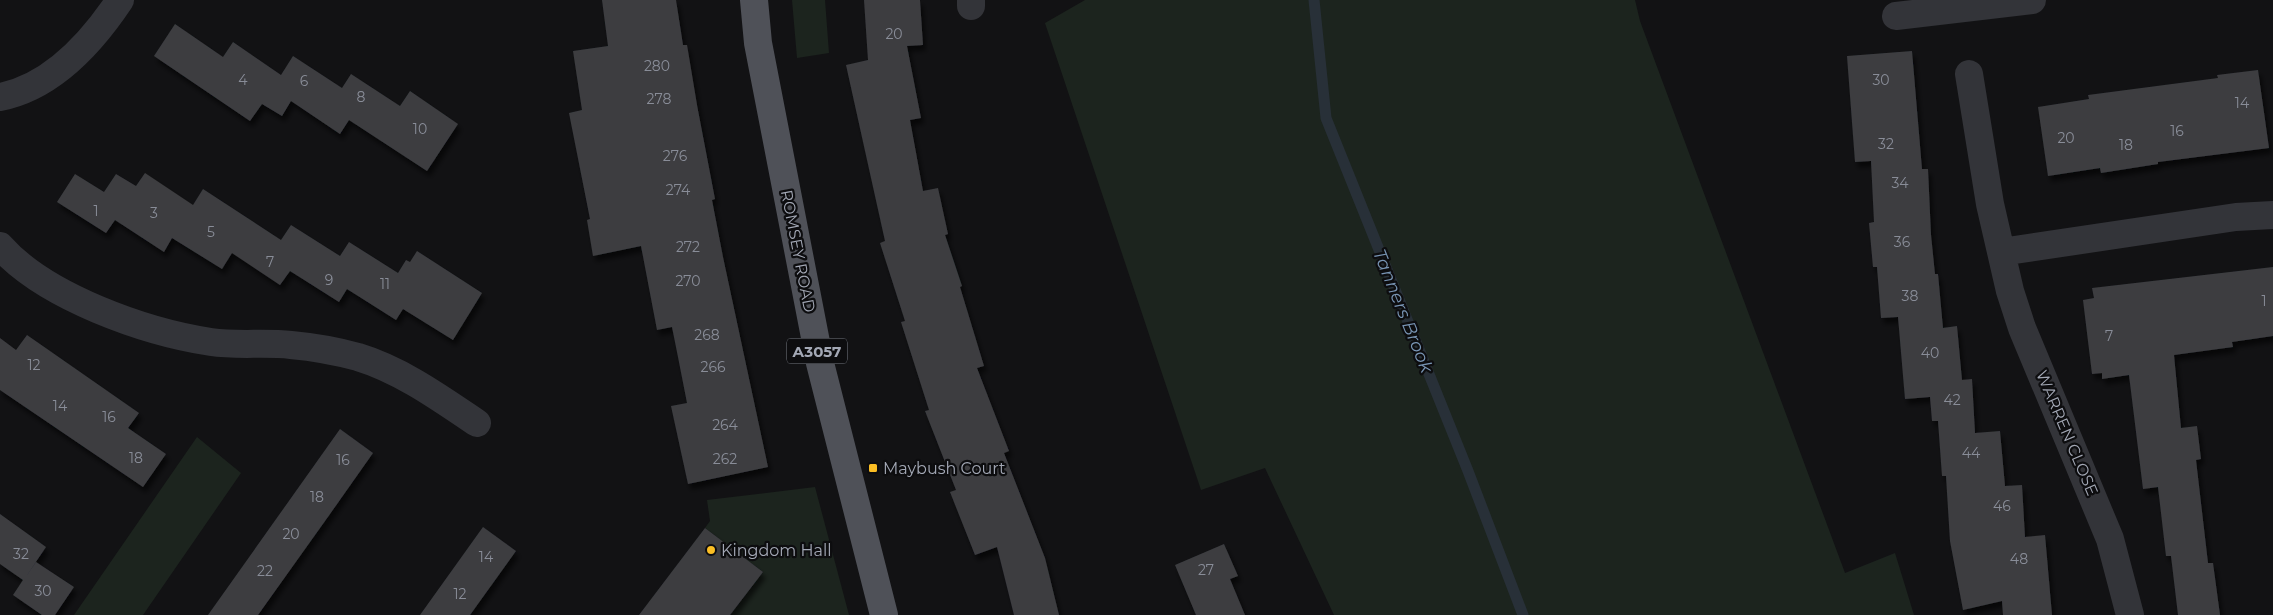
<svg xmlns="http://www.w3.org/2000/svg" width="2273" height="615" viewBox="0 0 2273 615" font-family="Montserrat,sans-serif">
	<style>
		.green { fill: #1c241e }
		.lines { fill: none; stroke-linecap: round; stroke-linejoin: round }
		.stream { stroke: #283038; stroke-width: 11 }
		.building { fill: #3c3d41; filter: url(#shadow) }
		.minor { stroke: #333439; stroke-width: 28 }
		.primary { stroke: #4f5158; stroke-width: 28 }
		.poi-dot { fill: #fbbe24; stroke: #0d0d0f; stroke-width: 2 }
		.labels { text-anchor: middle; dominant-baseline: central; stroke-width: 4.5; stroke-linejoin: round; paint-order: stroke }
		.number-label { font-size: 14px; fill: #898d98 }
		.shield { fill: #0d0d0f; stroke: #767a83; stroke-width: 1 }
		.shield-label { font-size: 15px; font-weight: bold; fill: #a3a8b5 }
		.street-label { font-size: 16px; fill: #a3a8b5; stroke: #0d0d0f }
		.poi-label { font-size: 16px; fill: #a3a8b5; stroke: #0d0d0f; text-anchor: start }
		.water-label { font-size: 18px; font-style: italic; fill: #7894b3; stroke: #0d0d0f }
	</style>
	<defs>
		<filter id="shadow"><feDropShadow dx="3" dy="5.5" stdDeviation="2.5" flood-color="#0009"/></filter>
	</defs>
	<rect width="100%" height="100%" fill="#121214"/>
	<path class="green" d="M792 0H825L829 53 797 58Z
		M1085 0H1635L1640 21 1845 573 1895 553 1914 615H1334L1265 468 1201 490 1045 23Z
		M197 437 241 473 143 615H74Z
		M815 487 849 615H730L763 572 705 528 710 521 707 500Z"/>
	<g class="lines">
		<path class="stream" d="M1314 0 1326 118 1468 471 1523 615"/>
	</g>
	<path class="building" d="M602 0H676L683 45H687L697 105 715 199 712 200 723 257 768 467 688 484 671 406 687 403 678 357 672 327 657 330 641 246 593 256 587 220 590 219 569 113 582 110 573 51 608 46Z
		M864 0H920L923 45 907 46 921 118 910 120 923 191 938 188 948 234 945 235 962 286 960 287 984 366 977 368 1009 451 1004 453 1045 558 1059 615H1014L997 547 975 555 950 492 956 490 925 411 929 410 901 322 905 321 880 243 885 241 846 65 868 60Z
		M175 24 223 57 233 42 281 75 293 56 342 88 351 74 400 106 410 91 458 124 427 171 349 120 340 134 291 101 282 116 262 104 250 121 154 56Z
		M1912 51 1922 169H1928L1931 235 1935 274H1938L1943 328 1957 326 1962 380 1972 379 1975 433 2000 431 2005 486 2022 485 2025 537 2045 535 2052 615H2003L2002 601 1963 610 1950 541 1946 476H1942L1938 421H1932L1930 397 1905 399 1898 317 1881 318 1877 267H1873L1869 223 1874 222 1871 161 1855 162 1847 56Z
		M2258 70 2269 148 2158 162V164L2101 173 2100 168 2048 176 2038 107 2089 99 2088 95 2218 78 2217 75Z
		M145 173 193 205 203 189 281 240 291 225 340 256 349 242 398 273 406 260 410 262 417 251 482 293 453 340 403 309 396 320 347 289 339 302 290 271 280 285 232 253 222 269 172 238 164 252 115 220 106 233 57 202 75 174 104 192 116 174 136 186Z
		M2273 267V336L2232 342 2233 347 2174 355 2181 428 2197 426 2201 459 2196 460 2208 563H2213L2220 615H2178L2171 556H2166L2158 487 2143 489 2129 375 2102 379V373L2092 374 2083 300 2094 298 2092 288Z
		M27 335 139 413 128 428 166 454 143 487 0 390V338L16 350Z
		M340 429 373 453 330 514 258 615H208Z
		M0 514 46 547 25 578 36 562 74 587 55 615H42L13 595 23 580 0 564Z
		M483 527 516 551 470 615H420Z
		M705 528 763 572 730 615H639Z
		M1224 544 1238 576 1230 579 1245 615H1196L1175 565Z"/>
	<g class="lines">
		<path class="minor" d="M971 0V6
			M1896 16 2032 0
			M1969 74 1990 204 2010 291 2022 328 2110 539 2130 615
			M0 97C52 87 92 42 120 0
			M0 246C45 297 145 332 211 342 238 346 264 342 291 345 313 347 336 351 358 357 401 370 440 398 477 423
			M2001 252 2236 217 2273 215"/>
		<path class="primary" d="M754 0 758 43 820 363 884 615"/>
	</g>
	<g class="poi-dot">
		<rect x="868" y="463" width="10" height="10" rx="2.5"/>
		<circle cx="711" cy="550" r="5"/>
	</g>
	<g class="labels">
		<g class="number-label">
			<text x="894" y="34">20</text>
			<text x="657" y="66">280</text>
			<text x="243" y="80">4</text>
			<text x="1881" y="80">30</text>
			<text x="304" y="81">6</text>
			<text x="361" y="97">8</text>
			<text x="659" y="99">278</text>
			<text x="2242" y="103">14</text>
			<text x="420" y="129">10</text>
			<text x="2177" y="131">16</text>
			<text x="2066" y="138">20</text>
			<text x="1886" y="144">32</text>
			<text x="2126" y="145">18</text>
			<text x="675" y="156">276</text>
			<text x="1900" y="183">34</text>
			<text x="678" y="190">274</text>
			<text x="96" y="211">1</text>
			<text x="154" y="213">3</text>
			<text x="211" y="232">5</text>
			<text x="1902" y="242">36</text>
			<text x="688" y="247">272</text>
			<text x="270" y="262">7</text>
			<text x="329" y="280">9</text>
			<text x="688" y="281">270</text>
			<text x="385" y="284">11</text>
			<text x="1910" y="296">38</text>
			<text x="2264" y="301">1</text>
			<text x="707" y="335">268</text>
			<text x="2109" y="336">7</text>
			<text x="1930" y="353">40</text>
			<text x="34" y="365">12</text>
			<text x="713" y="367">266</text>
			<text x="1952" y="400">42</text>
			<text x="60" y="406">14</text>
			<text x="109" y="417">16</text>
			<text x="725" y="425">264</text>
			<text x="1971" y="453">44</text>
			<text x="136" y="458">18</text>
			<text x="725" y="459">262</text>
			<text x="343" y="460">16</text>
			<text x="317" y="497">18</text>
			<text x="2002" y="506">46</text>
			<text x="291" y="534">20</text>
			<text x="21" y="554">32</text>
			<text x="486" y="557">14</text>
			<text x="2019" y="559">48</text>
			<text x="1206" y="570">27</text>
			<text x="265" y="571">22</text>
			<text x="43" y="591">30</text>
			<text x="460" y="594">12</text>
		</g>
		<rect class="shield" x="787" y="338.5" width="60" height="25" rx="4"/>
		<g class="shield-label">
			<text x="817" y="351">A3057</text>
		</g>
		<g class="street-label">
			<text transform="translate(798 251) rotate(79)">ROMSEY ROAD</text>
			<text transform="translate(2067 433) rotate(67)">WARREN CLOSE</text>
		</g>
		<g class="poi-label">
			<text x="883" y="468">Maybush Court</text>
			<text x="721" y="550">Kingdom Hall</text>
		</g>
		<g class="water-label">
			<text transform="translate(1403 311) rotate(68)">Tanners Brook</text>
		</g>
	</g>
</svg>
